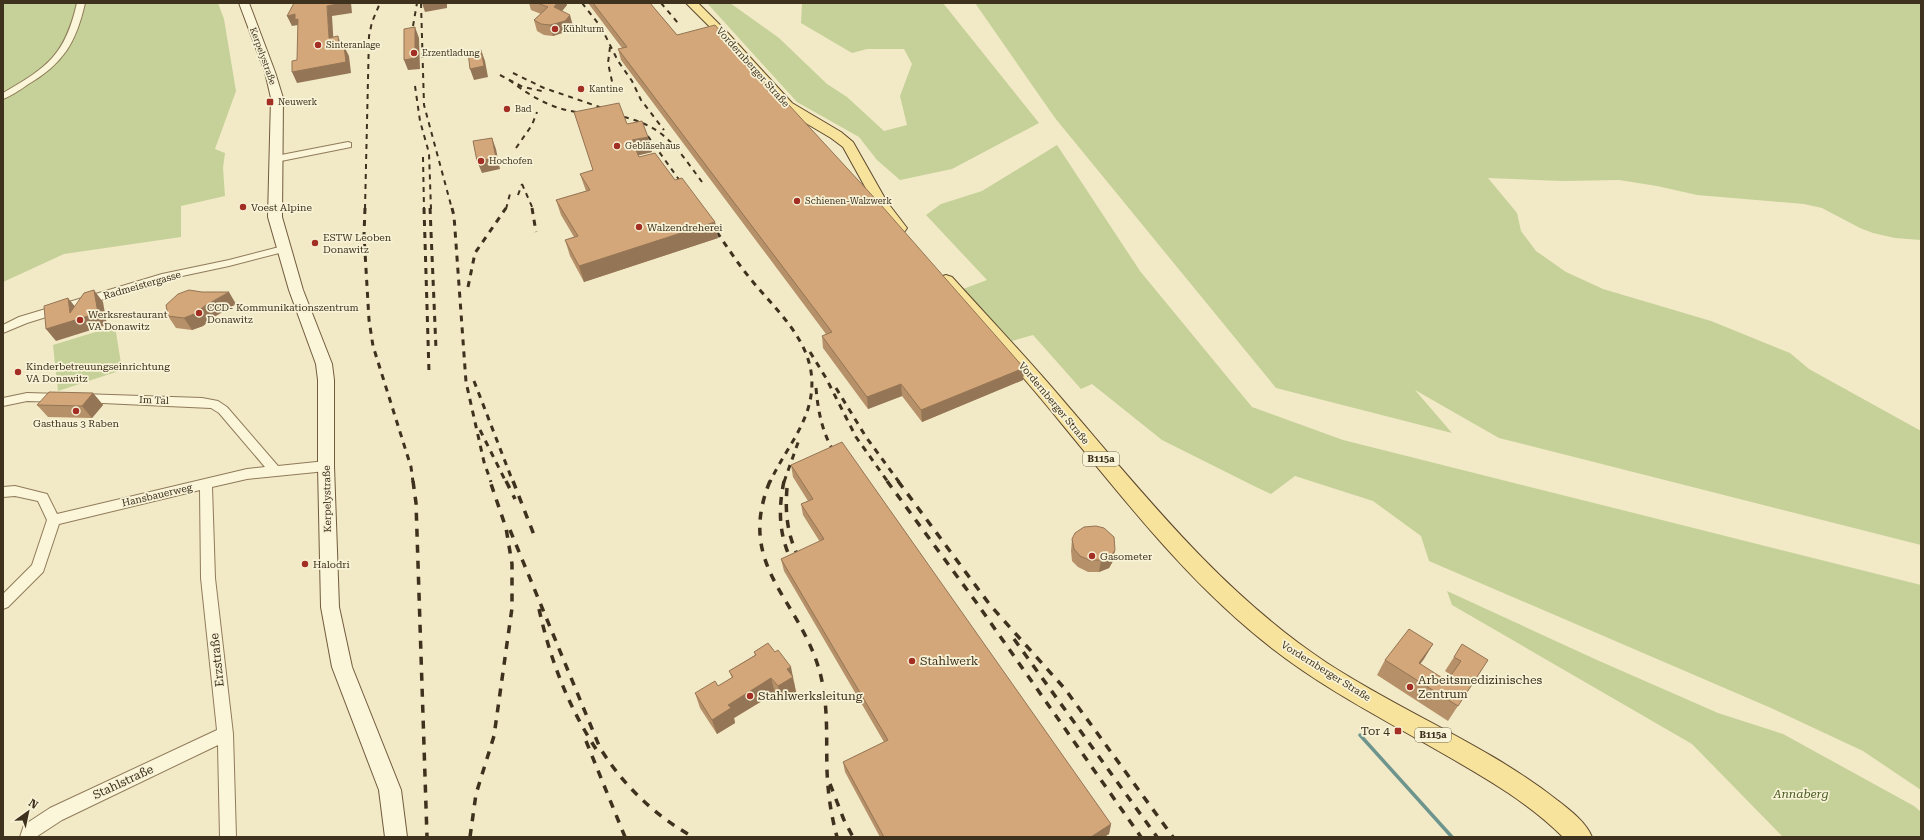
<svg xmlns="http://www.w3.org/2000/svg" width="1924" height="840" viewBox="0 0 1924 840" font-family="'Roboto Serif',serif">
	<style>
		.green { fill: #c5d198 }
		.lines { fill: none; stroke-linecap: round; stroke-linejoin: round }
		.stream { stroke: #6d958e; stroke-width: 3.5 }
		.street-casing { stroke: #8f7b59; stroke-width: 2 }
		.secondary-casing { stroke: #715c3c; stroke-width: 2 }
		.primary-casing { stroke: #5d482e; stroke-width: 2 }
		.street { fill: #fbf5da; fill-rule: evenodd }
		.secondary { fill: #fbf5da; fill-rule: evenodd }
		.primary { fill: #f7e39b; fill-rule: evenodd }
		.rail-far2 { stroke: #3e311e; stroke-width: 2; stroke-dasharray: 5 5; stroke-linecap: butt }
		.rail-far1 { stroke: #3e311e; stroke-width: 3; stroke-dasharray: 6 6; stroke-linecap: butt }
		.rail { stroke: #3e311e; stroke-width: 3.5; stroke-dasharray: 8 8; stroke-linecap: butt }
		.wall { fill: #b59068 }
		.shaded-wall { fill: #947555 }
		.building { fill: #d3a779; stroke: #947555 }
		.poi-dot { fill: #a32f24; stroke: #f8f2d6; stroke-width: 1.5 }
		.labels { text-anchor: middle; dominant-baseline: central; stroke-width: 3.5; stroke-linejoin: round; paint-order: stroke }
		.far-poi-label { font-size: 9px; fill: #3e311e; stroke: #f8f2d6; text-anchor: start }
		.far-street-label { font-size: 9px; fill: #3e311e; stroke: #f8f2d6 }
		.shield { fill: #f8f2d6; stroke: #766b55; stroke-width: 1 }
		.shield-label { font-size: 9px; font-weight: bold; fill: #3e311e }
		.street-label { font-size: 10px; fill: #3e311e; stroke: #f8f2d6 }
		.poi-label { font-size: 10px; fill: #3e311e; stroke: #f8f2d6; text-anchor: start }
		.near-street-label { font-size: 12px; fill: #3e311e; stroke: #f8f2d6 }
		.near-poi-label { font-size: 12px; fill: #3e311e; stroke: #f8f2d6; text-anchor: start }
		.near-park-label { font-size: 12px; font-style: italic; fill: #495c23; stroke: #f8f2d6 }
	</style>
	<rect width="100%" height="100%" fill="#f2e9c6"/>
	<path class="green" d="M3 3H218L224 19 236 91 215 149 225 153 223 168 225 196 181 206V237L64 254 3 282Z
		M707 3H730L779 38 827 84 847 97 884 131 907 125 900 96 912 64 904 49H867L852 53 801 23 802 3H943L1039 123 952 169 900 180 877 160 859 137 797 102Z
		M975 3H1921V240L1895 238 1873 233 1860 228 1822 208 1804 204 1697 195 1657 186 1619 180 1562 181 1488 178 1517 213 1521 231 1536 251 1566 272 1603 289 1711 321 1790 353 1809 369 1921 431V545L1499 438 1415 390 1452 433 1276 388 1055 118Z
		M1057 145 1140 271 1252 407 1343 440 1921 585V790L1863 751 1771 708 1429 561 1421 536 1373 501 1295 476 1271 494 1256 487 1162 440 1092 384 1081 389 1033 335 1012 341 963 289 987 280 926 215 941 204 982 191Z
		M115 326 122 370 58 391 53 345Z
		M1447 591 1597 660 1718 713 1783 734 1914 806 1921 812V837H1783L1692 744 1452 605Z"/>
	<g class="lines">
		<path class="stream" d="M1360 735 1452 837"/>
		<g class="street-casing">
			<path id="street" d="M77 3H85C76 43 63 64 27 85 20 90 11 96 3 99V93C48 67 65 55 77 3Z
				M348 142 351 143V147L276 162 271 159 276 156Z
				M283 246 287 247 288 249 287 251 229 266 168 279 27 323 3 333V325L19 317 162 274 229 260Z
				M27 393 61 394 65 395 67 398 65 401 61 402 27 401 3 406V398Z
				M81 394 202 398 218 401 227 407 278 466 326 461 330 463 332 466 330 469 326 471 247 479 212 487 215 578 233 734 236 837H220L218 745 62 820 36 837H20L24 825 50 808 217 730 201 578 200 490 59 524 43 572 8 607 3 609V594L32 565 47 520 38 501 15 496 3 497V487L15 486 47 494 57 514 247 469 265 467 219 413 211 408 81 402 77 401 75 398 77 395Z"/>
		</g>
		<g class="secondary-casing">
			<path id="secondary" d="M239 3H249L275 72 283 98 282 217 303 290 332 364 334 380V466L339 607 352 667 401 790 407 837H385L379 790 332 667 321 607 318 466V380L316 364 289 290 268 217 271 98 265 72Z"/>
		</g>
		<g class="primary-casing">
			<path id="primary" d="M686 3H698L726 31 792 103 841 132 853 142 887 202 907 228 905 231H895L874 203 843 147 831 138 782 109 718 35Z
				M946 275 952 277C990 319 1030 361 1067 405 1147 498 1224 595 1327 663 1402 712 1487 745 1557 800 1570 810 1586 822 1592 837H1563C1530 804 1489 780 1449 757 1389 722 1327 691 1273 649 1191 586 1127 503 1062 424 1023 376 982 330 940 283L938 280 940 277Z"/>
		</g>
		<use href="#street" class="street"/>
		<use href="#secondary" class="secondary"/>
		<use href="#primary" class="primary"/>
		<path class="rail-far2" d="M421 3 424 105 452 209
			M582 3 601 27 618 61 632 81 641 100 664 130
			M661 3 678 23
			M413 26 417 3
			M610 47 608 63 613 86
			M513 73 544 88 611 111
			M500 75 523 87 542 91
			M509 80C533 98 555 111 586 113
			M415 86 420 121 429 153 431 209
			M614 115C663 124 674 144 702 182
			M642 128 685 188
			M516 148 532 125 537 112
			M423 157 424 209
			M522 184 533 209
			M518 195 522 184
			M365 209 369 36 372 22 380 3
			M506 209 511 190"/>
		<path class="rail-far1" d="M365 208 364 235 369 320 373 346 411 467 413 482
			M424 208 429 372
			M430 208 436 349
			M452 208 454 216 466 382 484 462 491 482
			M532 208 536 232
			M710 222C724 242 737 263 753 282 786 321 826 355 807 412 798 437 781 458 770 482
			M468 287 475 253 506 208
			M810 352 826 378 856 437 888 482
			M474 381 513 482
			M816 388C818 411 822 432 834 452
			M836 388 866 437 899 482
			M480 430 506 482
			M784 482 800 437"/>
		<path class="rail" d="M413 481 416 503 427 837
			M506 481 515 499
			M513 481 534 535
			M770 481C736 564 796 596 818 666 829 700 826 736 827 771 828 794 831 815 837 837
			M784 481C778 510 779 534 791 560
			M887 481 976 602 1141 837
			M898 481 990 605 1065 689 1173 837
			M787 488C785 512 787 534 798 556
			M510 530 600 748C624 786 654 815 693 837
			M539 609C550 659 568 706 596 749
			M1014 639 1157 837
			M586 741 625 837
			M830 784 844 820 853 837
			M470 837 476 794 494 736 512 608V564L506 528 490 481"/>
	</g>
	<path class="wall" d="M529 3H566L567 5 562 11 573 26 568 31 553 36 544 35 537 31 534 20 541 14 531 10Z
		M588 3H650L677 35 779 99 1024 368 1023 380 922 422 902 396 868 409 823 348 822 336 826 334 621 60 618 49 622 48Z
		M574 112 627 124 652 152 638 155 639 157 675 180 715 222 718 238 584 282 570 256 565 240 574 237 561 215 556 200 586 191 580 174 593 170Z
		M236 304 214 317 203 326 192 330 176 328 168 316Z
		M93 393 103 405 92 418 48 417 37 405Z
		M791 465 1111 824 1109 834 1104 837H880L845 772 843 762 884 742 784 571 781 559 820 542 803 515 801 504 808 501 793 477Z
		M1072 539 1115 550 1113 561 1109 568 1099 572H1088L1078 567 1072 561 1071 551Z
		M1433 644 1420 664 1447 681 1451 675 1445 671 1454 657 1488 660 1448 721 1377 675 1385 660Z
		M754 652 794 682 796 692 781 701 775 693 734 718 735 723 717 734 700 708 695 693 718 686 732 678 729 671 755 655Z"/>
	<path class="shaded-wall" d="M342 3H351L352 13 332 16 334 49 329 38 327 6Z
		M422 3H447V8L425 12Z
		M557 3H566L567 5 557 17 554 7Z
		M295 14 298 19 300 30 298 25 292 26 287 16Z
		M570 15 573 26 568 31 553 36 550 25Z
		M415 27 419 38 420 69 408 70 404 60Z
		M338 36 342 47 339 46Z
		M344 46 349 56 351 73 297 83 292 72Z
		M481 50 485 61 488 77 474 80 470 69Z
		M648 137 652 152 636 156 632 140Z
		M492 138 496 149 500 169 482 173 477 161Z
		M715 222 718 238 584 282 579 266Z
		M94 290 103 302 107 325 56 341 46 329 70 313 68 298 78 310Z
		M229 292 236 304 214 317 203 326 192 330 184 318Z
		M1024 368 1023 380 922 422 921 410Z
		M901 384 902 396 868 409 867 397Z
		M93 393 103 405 92 418 82 406Z
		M1115 550 1113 561 1109 568 1099 572 1101 560Z
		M1433 644 1424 659 1410 678 1419 663Z
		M791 667 796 692 781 701 778 686 787 669Z
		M771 678 775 693 734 718 735 723 717 734 712 720 728 705Z
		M1111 824 1109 834 1104 837H1091Z"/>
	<path class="building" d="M294 3H342L327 6 329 38 338 36 339 46H344L346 62 292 72V61L297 60 298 19 295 20V14L287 16Z
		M537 3H557L554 7 570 15 565 21 550 25 541 24 534 20 548 7Z
		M593 3H650L677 35 715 25 779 99 788 104 881 205 1024 368 921 410 901 384 867 397 822 336 832 332 618 49 627 47Z
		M415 27V58L404 60V29Z
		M481 50 484 66 470 69 468 52Z
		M619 103 627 124 642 121 648 137 632 140 639 157 655 153 675 180 682 178 715 222 579 266 565 240 578 236 556 200 590 190 580 174 593 170 574 112Z
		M492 138 496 158 477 161 473 141Z
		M94 290 98 313 46 329 44 306 68 298 70 313 84 293Z
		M189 290 202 292H229L206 305 194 314 184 318 168 316 166 305 178 294Z
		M49 392 93 393 82 406 37 405Z
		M842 442 1111 824 1091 837H884L843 762 888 740 781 559 824 539 801 504 813 499 791 465Z
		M1096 526 1104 528 1114 537 1115 550 1111 556 1101 560H1089L1080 556 1074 549 1072 539 1075 533 1084 527Z
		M1409 629 1433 644 1419 663 1447 681 1461 661 1454 657 1462 644 1488 660 1458 706 1385 660Z
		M768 643 775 652 778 650 791 667 787 669 793 677 778 686 771 678 728 705 731 708 712 720 695 693 715 681 718 686 733 677 729 671 756 655 754 652Z"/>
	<g class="poi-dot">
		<circle cx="555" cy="29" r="4"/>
		<circle cx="318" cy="45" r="4"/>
		<circle cx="414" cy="53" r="4"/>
		<circle cx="581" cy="89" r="4"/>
		<rect x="266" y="98" width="8" height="8" rx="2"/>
		<circle cx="507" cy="109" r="4"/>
		<circle cx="617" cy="146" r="4"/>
		<circle cx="481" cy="161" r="4"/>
		<circle cx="797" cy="201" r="4"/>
		<circle cx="243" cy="207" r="4"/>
		<circle cx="639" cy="227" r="4"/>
		<circle cx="315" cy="243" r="4"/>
		<circle cx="199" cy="313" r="4"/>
		<circle cx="80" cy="320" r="4"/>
		<circle cx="18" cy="372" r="4"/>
		<circle cx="76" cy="411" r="4"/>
		<circle cx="1092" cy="556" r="4"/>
		<circle cx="305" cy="564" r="4"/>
		<circle cx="912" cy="661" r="4"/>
		<circle cx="1410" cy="687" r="4"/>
		<circle cx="750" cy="696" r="4"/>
		<rect x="1394" y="727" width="8" height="8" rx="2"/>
	</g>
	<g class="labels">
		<g class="far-poi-label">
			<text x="563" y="29">Kühlturm</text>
			<text x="326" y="45">Sinteranlage</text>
			<text x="422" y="53">Erzentladung</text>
			<text x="589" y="89">Kantine</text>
			<text x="278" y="102">Neuwerk</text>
			<text x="515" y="109">Bad</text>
			<text x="625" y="146">Gebläsehaus</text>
			<text x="489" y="161">Hochofen</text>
			<text x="805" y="201">Schienen-Walzwerk</text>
		</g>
		<g class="far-street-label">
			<text transform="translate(263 56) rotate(70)">Kerpelystraße</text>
		</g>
		<g class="shield">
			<rect x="1083" y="452" width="36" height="14" rx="3"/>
			<rect x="1415" y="728" width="36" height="14" rx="3"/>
		</g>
		<g class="shield-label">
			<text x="1101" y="459">B115a</text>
			<text x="1433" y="735">B115a</text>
		</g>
		<g class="street-label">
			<text transform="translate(753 67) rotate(48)">Vordernberger Straße</text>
			<text transform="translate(142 285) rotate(-16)">Radmeistergasse</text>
			<text transform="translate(154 400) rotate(2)">Im Tal</text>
			<text transform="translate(1054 403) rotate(50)">Vordernberger Straße</text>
			<text transform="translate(157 495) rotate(-13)">Hansbauerweg</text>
			<text transform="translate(327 499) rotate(-91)">Kerpelystraße</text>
			<text transform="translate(1326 671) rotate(32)">Vordernberger Straße</text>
		</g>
		<g class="poi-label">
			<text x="251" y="207">Voest Alpine</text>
			<text x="647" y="227">Walzendreherei</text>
			<text x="323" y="237">ESTW Leoben<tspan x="323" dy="12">Donawitz</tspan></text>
			<text x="207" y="307">CCD- Kommunikationszentrum<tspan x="207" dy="12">Donawitz</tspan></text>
			<text x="88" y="314">Werksrestaurant<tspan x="88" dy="12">VA Donawitz</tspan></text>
			<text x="26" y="366">Kinderbetreuungseinrichtung<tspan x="26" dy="12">VA Donawitz</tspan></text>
			<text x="76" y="423" text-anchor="middle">Gasthaus 3 Raben</text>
			<text x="1100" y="556">Gasometer</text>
			<text x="313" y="564">Halodri</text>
		</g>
		<g class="near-street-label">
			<text transform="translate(217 660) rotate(-96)">Erzstraße</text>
			<text transform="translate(123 782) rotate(-25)">Stahlstraße</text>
		</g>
		<g class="near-poi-label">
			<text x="920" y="661">Stahlwerk</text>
			<text x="1418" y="680">Arbeitsmedizinisches<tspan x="1418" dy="14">Zentrum</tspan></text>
			<text x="758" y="696">Stahlwerksleitung</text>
			<text x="1390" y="731" text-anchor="end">Tor 4</text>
		</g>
		<g class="near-park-label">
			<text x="1801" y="794">Annaberg</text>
		</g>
	</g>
	<rect width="1924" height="840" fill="none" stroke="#3e311e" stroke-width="8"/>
	<g transform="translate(28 812) rotate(33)" stroke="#f8f2d6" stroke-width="3" paint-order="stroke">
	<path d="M0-3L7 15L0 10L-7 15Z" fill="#3e311e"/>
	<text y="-6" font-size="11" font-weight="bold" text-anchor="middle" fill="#3e311e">N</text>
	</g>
</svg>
